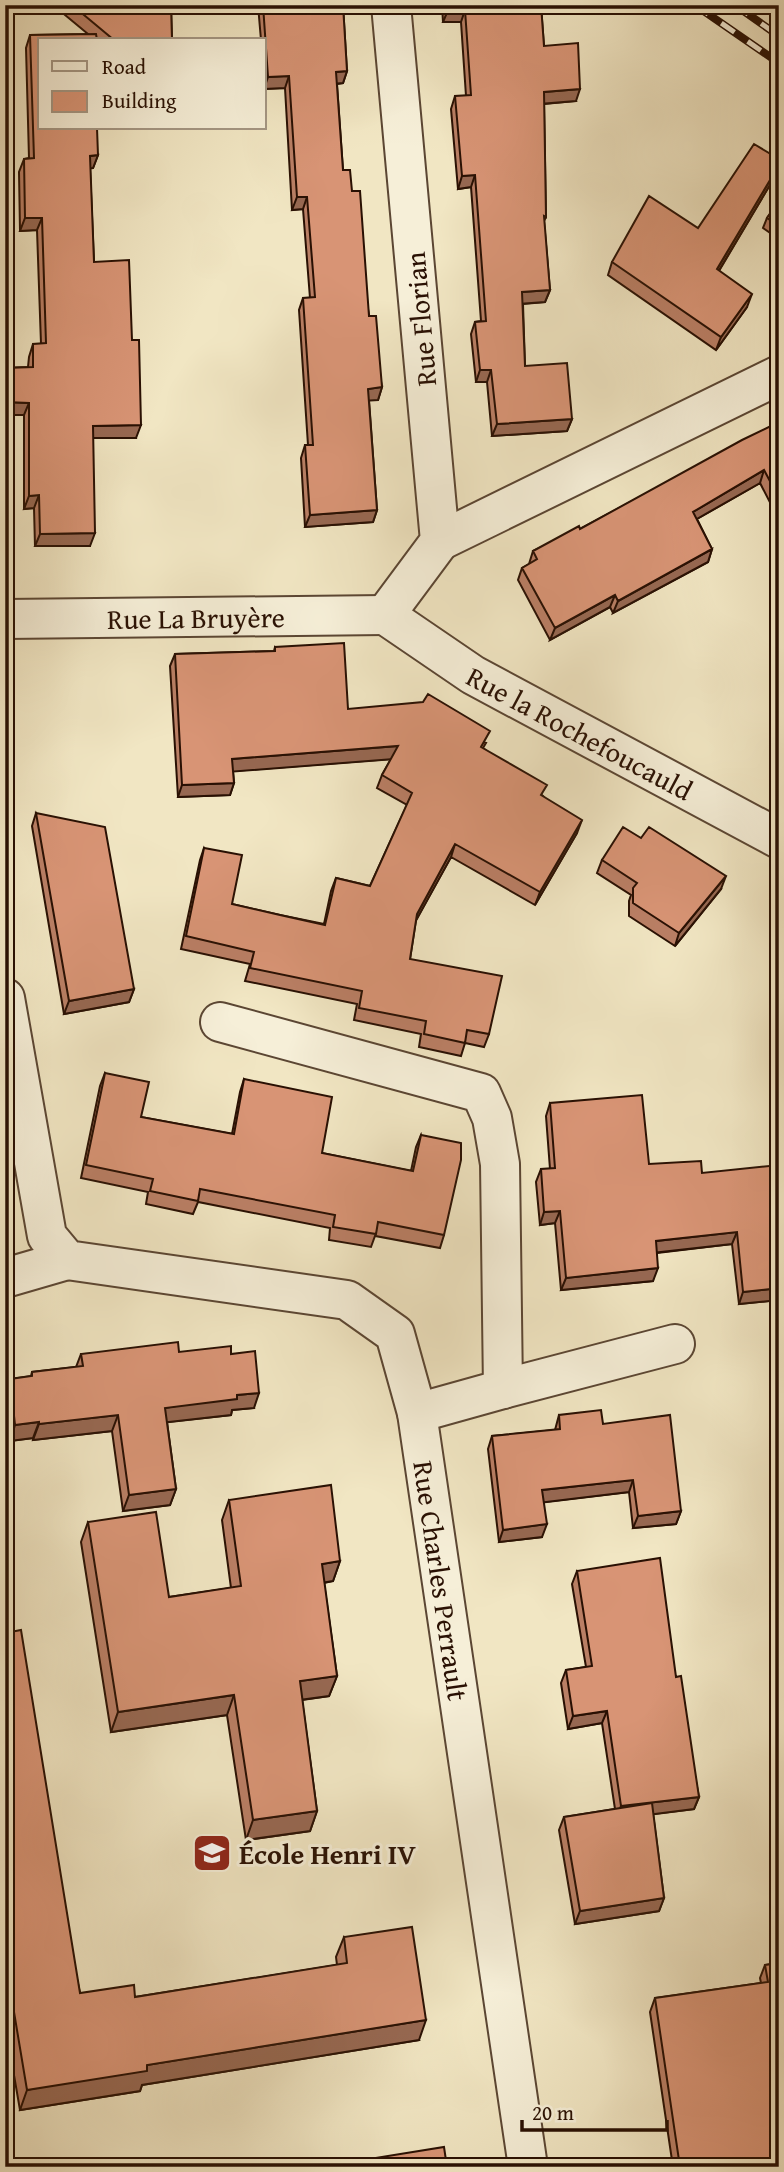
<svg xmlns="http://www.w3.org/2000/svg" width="784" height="2172" viewBox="0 0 784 2172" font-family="'Gentium Book Plus',serif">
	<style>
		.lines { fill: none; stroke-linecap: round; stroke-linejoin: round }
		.street-casing { stroke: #5b4633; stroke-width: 42 }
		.street { stroke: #f6efd8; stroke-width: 38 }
		.rail-casing { stroke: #291003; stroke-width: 8 }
		.rail { stroke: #f6efd8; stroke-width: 5; stroke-dasharray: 16; stroke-linecap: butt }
		.wall { fill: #ba7f65; stroke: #291003; stroke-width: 2 }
		.shaded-wall { fill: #976852; stroke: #291003; stroke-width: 2 }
		.building { fill: #d89475; stroke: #291003; stroke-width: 2 }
		.labels { text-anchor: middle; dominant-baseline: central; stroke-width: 6; stroke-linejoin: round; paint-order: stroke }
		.street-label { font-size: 28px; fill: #291003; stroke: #f6efd8 }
		.poi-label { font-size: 28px; font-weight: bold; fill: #291003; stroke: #f6efd8; text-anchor: start }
	</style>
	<rect width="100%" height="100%" fill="#f1e6c3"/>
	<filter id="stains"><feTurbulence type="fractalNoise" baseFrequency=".00286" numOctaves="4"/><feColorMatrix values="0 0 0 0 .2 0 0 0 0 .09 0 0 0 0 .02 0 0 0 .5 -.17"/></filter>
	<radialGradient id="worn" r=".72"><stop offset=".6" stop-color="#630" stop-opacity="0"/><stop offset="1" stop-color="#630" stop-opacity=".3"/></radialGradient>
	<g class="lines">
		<g class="street-casing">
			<g id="street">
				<path d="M440 541 779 375"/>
				<path d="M385 615 440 541 391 5"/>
				<path id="s1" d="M385 615 473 675 779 839"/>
				<path id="s2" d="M5 619 385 615"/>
				<path id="s3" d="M5 998 47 1236 67 1260 347 1300 395 1334 417 1413 528 2167"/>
				<path d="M220 1022 481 1093 492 1118 500 1164 503 1389 417 1413"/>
				<path d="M5 1278 67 1260"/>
				<path d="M503 1389 675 1344"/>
			</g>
		</g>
		<use href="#street" class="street"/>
		<g class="rail-casing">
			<path id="rail" d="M695 5 779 63
				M735 5 779 36"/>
		</g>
		<use href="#rail" class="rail"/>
	</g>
	<path class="wall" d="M53 5H171L172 40H40L98 155 93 168H90L94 262 136 438H93L90 546H35L34 508 24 509V415H5V368L28 367 29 357 33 344H41L37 230 20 231 19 172 24 159 29 158 26 48 30 35 88 34Z
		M258 5H343L347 71 343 83 337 84 343 170 382 387 378 400H369L377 510 373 522 305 527 301 458 305 445H308L299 310 303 298H310L303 209 292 210 285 88 264 89V40H261Z
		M442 5H541L544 46 576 101 544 104 546 217 544 221 550 290 545 302 523 304 525 366 572 419 567 431 492 436 487 382H476L471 334 475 322 481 321 471 187 458 189 451 109 455 96H466L461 22H443Z
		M779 159V167L777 173 719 271 747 307 716 350 608 275 612 262 698 228Z
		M779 201V239L763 228 767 218Z
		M779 422V513L776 514 760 483 697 519 712 549 708 562 613 613 610 607 550 640 518 580 522 568 529 564 533 551 580 529Z
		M275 647 348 709 486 743 483 748 543 796 577 833 535 905 451 857 416 920 410 959 489 1034 484 1047 465 1043 461 1056 419 1047 421 1034 354 1020 357 1004 245 981 250 964 181 949 200 860 204 848 232 904 280 915 324 924 331 891 336 878 370 886 407 805 377 788 382 775 391 759 233 771 234 783 230 795 178 797 170 666 175 654 274 651Z
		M36 813 134 989 129 1002 64 1014 32 826Z
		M602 860 721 889 675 946 629 916V901L631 895 597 873Z
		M105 1073 141 1117 232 1134 240 1092 244 1079 322 1153 411 1171 416 1147 421 1135 444 1235 440 1248 375 1236 371 1247 329 1240 330 1228 198 1202 193 1214 146 1204 148 1192 81 1178 100 1086Z
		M550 1103 649 1164 702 1173 779 1300 739 1304 732 1244 657 1253 653 1281 561 1290 555 1223 540 1225 536 1182 541 1169H550L546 1116Z
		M179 1352 231 1354 254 1408 232 1410 231 1415 167 1422 176 1489 170 1505 123 1511 112 1431 33 1440V1438L10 1441 5 1393 10 1379 31 1376 32 1372 76 1367 81 1354Z
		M559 1415 603 1424 681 1511 676 1524 633 1528 629 1492 544 1502 542 1537 499 1542 488 1449 492 1436 555 1430Z
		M229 1500 340 1561 333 1581 324 1583 337 1676 329 1696 302 1700 317 1811 310 1831 246 1840 227 1715 111 1732 81 1542 88 1522 169 1597 231 1588 222 1520Z
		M577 1571 676 1677 699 1797 694 1809 653 1814 664 1898 659 1911 575 1924 559 1830 564 1817 615 1809 602 1723 568 1729 561 1683 566 1670 586 1667 572 1584Z
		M5 1633 80 1993 135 1997 337 1965 336 1957 344 1937 419 2040 142 2085 140 2091 20 2110 5 2023Z
		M779 1963V2167H673L650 2012 655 1998 761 1983 760 1978 765 1965Z"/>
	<path class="shaded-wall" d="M448 10H465L461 22H443Z
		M347 71 343 83 332 84 336 72Z
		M289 76 285 88 264 89 268 77Z
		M580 89 576 101 539 104 544 92Z
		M98 155 93 168 85 169 90 156Z
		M779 165 777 173 712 282 717 269Z
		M475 175 471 187 458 189 462 176Z
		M297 197H307L303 209 292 210Z
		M25 218H42L37 230 20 231Z
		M550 290 545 302 518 304 522 292Z
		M752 294 747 307 716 350 721 337Z
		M480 370H491L487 382H476Z
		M382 387 378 400 363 401 368 389Z
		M5 402 29 403 24 415H5Z
		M572 419 567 431 492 436 497 424Z
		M141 425 136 438H89L93 426Z
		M764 470 760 483 688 524 693 512Z
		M39 495 34 508 24 509 29 496Z
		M377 510 373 522 305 527 310 515Z
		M95 533 90 546H35L40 534Z
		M712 549 708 562 613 613 618 601Z
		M615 595 610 607 550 640 555 628Z
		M398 746 394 759 228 772 232 759Z
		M234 783 230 795 178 797 182 785Z
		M582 820 577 833 535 905 540 892Z
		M455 844 451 857 413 926 417 914Z
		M726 876 721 889 675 946 679 933Z
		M134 989 129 1002 64 1014 69 1001Z
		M560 1211 555 1223 540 1225 544 1212Z
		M737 1232 732 1244 652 1253 656 1241Z
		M658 1268 653 1281 561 1290 566 1278Z
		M779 1288V1300L739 1304 743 1292Z
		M259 1393 254 1408 232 1410 231 1415 160 1423 165 1408 237 1395Z
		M118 1415 112 1431 33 1440 39 1424Z
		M39 1422 33 1438 10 1441 15 1425Z
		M633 1480 629 1492 538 1503 542 1490Z
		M176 1489 170 1505 123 1511 129 1495Z
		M681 1511 676 1524 633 1528 638 1516Z
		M547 1524 542 1537 499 1542 503 1530Z
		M340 1561 333 1581 315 1584 322 1564Z
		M337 1676 329 1696 292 1701 300 1681Z
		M234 1695 227 1715 111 1732 118 1712Z
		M607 1711 602 1723 568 1729 573 1716Z
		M699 1797 694 1809 616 1819 621 1806Z
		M317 1811 310 1831 246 1840 253 1820Z
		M664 1898 659 1911 575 1924 580 1911Z
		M426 2020 419 2040 142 2085 140 2091 20 2110 27 2090 147 2065Z"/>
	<path class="building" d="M72 5H171L172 40H114Z
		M263 5H343L347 71 336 72 343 170H350L352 191H360L369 316H376L382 387 368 389 377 510 310 515 305 445H313L303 298 315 297 307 197H297L289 76 268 77Z
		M447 5H541L544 46 578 43 580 89 544 92 546 217 544 216 550 290 522 292 525 366 567 363 572 419 497 424 491 370H480L475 322 486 321 475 175 462 176 455 96 471 95 465 10H448Z
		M96 34 97 40H40V128H97L98 155 90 156 94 262 129 260 132 340H139L141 425 93 426 95 533 40 534 39 495 29 496V403L5 402V368L33 367V344L46 343 42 218H25L24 159 34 158 30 35Z
		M754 144 779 159V165L717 269 752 294 721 337 612 262 649 196 698 228Z
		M779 201V226L767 218Z
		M779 422V498L764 470 693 512 712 549 618 601 615 595 555 628 522 568 537 559 533 551 579 526 580 529 742 440Z
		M344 643 348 709 423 702 428 694 490 731 481 747 547 785 541 795 582 820 540 892 455 844 417 914 410 959 502 976 489 1034 467 1030 465 1043 424 1034 426 1021 359 1008 362 991 250 968 254 952 186 936 204 848 242 855 232 904 280 915 325 925 336 878 370 886 412 793 382 775 398 746 232 759 234 783 182 785 175 654 275 651V647Z
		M36 813 105 827 134 989 69 1001Z
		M623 827 641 838 649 827 726 876 679 933 633 903V888L637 883 602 860Z
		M105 1073 149 1082 141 1117 234 1134 244 1079 332 1097 322 1153 413 1171 421 1135 461 1143V1160L444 1235 378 1222 376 1234 333 1227 335 1215 200 1189 198 1201 150 1191 153 1179 86 1165Z
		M642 1095 649 1164 701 1161 702 1173 779 1165V1288L743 1292 737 1232 656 1241 658 1268 566 1278 560 1211 544 1212 541 1169 555 1168 550 1103Z
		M178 1342 179 1352 231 1346V1354L255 1351 259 1393 237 1395V1399L165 1408 176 1489 129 1495 118 1415 39 1424V1422L15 1425 10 1379 32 1376V1372L83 1366 81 1354Z
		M601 1410 603 1424 670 1415 681 1511 638 1516 633 1480 542 1490 547 1524 503 1530 492 1436 560 1429 559 1415Z
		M331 1485 340 1561 322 1564 337 1676 300 1681 317 1811 253 1820 234 1695 118 1712 88 1522 156 1512 169 1597 241 1586 229 1500Z
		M660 1558 676 1677 681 1676 699 1797 621 1806 607 1711 573 1716 566 1670 592 1666 577 1571Z
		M21 1630 80 1993 134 1985 135 1997 347 1963 344 1937 412 1927 426 2020 147 2065V2071L27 2090 5 1958V1633Z
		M652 1803 664 1898 580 1911 564 1817Z
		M779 1963V2167H680L655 1998 768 1982 765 1965Z
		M444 2147 447 2167H370L369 2159Z"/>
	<defs>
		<g id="school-square" transform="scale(2.0125)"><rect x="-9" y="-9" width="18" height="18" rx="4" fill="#8f2418" stroke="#f6efd8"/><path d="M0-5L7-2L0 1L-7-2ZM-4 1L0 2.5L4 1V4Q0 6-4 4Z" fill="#fff"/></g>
	</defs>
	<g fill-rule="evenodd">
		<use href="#school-square" x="212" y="1853"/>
	</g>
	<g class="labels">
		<g class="street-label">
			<text transform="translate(420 319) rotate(-95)">Rue Florian</text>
			<text stroke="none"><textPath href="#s2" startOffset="191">Rue La Bruyère</textPath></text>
			<text stroke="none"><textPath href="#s1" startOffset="228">Rue la Rochefoucauld</textPath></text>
			<text stroke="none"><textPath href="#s3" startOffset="866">Rue Charles Perrault</textPath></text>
		</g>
		<g class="poi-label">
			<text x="239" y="1853">École Henri IV</text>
		</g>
	</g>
	<rect width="784" height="2172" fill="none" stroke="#f1e6c3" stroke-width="28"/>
	<rect x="7" y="7" width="770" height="2158" fill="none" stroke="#291003" stroke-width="3.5"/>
	<rect x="14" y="14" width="756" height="2144" fill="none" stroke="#291003" stroke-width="2"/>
	<rect x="38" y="38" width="228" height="91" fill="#f6efd8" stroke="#a49683" stroke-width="2"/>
	<rect x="52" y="61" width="35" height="10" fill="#f6efd8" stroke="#a49683" stroke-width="2"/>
	<text x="102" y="74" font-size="21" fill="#291003">Road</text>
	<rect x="52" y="91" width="35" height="21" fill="#d89475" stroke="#a49683" stroke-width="2"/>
	<text x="102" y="108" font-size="21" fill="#291003">Building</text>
	<path d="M522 2120v10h145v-10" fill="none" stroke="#291003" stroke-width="3.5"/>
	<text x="532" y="2120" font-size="21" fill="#291003" stroke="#f6efd8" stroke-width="5" paint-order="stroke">20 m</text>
	<rect width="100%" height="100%" filter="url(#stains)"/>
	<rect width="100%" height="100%" fill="url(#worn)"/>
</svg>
